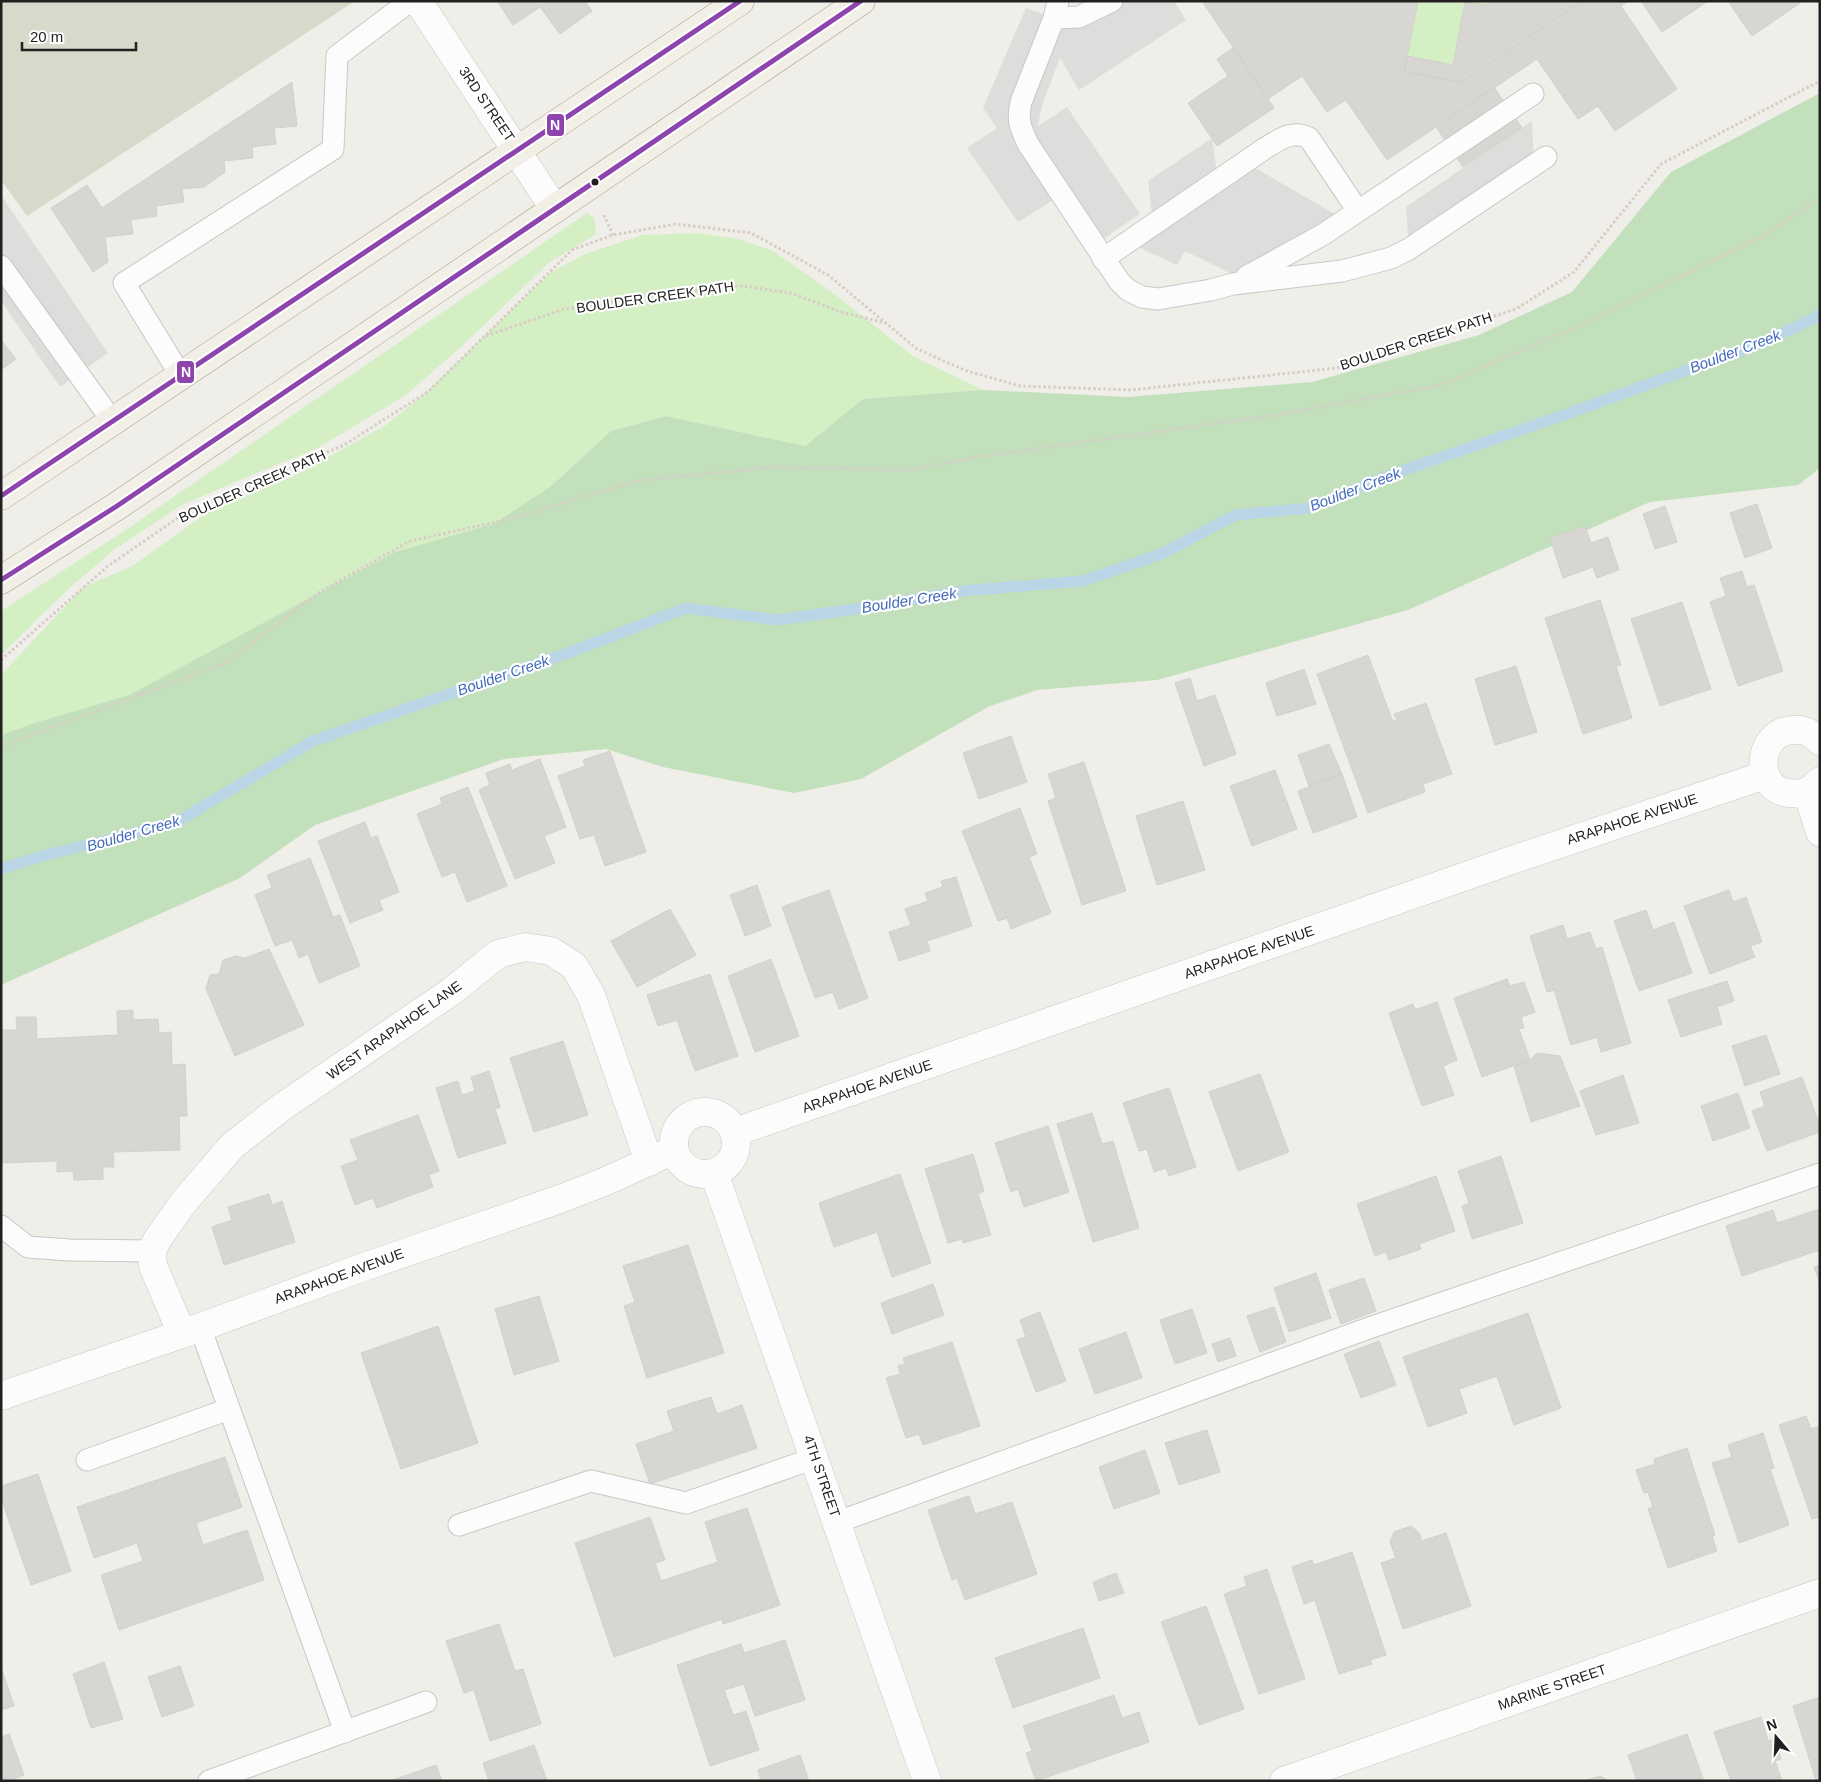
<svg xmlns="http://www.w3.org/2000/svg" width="1821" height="1782" viewBox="0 0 1821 1782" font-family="Helvetica,sans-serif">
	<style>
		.construction { fill: #d7d9ca }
		.grass { fill: #d5efc5 }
		.forest { fill: #c3e0bc }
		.parking { fill: #dedddb }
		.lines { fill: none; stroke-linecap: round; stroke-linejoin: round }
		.stream { stroke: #b9d5e6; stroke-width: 11 }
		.building { fill: #d7d6d2; stroke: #d2d0ca }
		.service-casing { stroke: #c8c8c5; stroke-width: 23 }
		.minor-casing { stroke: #c8c8c5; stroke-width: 29 }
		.primary-casing { stroke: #a6a085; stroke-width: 29 }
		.path { stroke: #d8ccc7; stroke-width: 3; stroke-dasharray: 2.5 2.5; stroke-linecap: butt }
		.service { stroke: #fdfcfc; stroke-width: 21 }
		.minor { stroke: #fdfcfc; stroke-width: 28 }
		.primary { stroke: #f2efe6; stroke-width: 28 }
		.bus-1-casing { stroke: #fff; stroke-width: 9 }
		.bus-1 { stroke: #8e44ad; stroke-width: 5 }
		.bus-dot { fill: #212121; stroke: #fff; stroke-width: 2 }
		.labels { text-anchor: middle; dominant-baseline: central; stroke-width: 4.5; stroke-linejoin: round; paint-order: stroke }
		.street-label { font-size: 14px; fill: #212121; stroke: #fff }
		.water-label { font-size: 15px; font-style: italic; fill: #426abb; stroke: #fff }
		.line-badge { stroke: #fff; stroke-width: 2 }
		.badge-label { font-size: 14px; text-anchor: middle; font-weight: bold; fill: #fff }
	</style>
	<rect width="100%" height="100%" fill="#efeee9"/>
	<path class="construction" d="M1 1H355L27 216 1 180Z"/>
	<path class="grass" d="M1418 1H1582L1462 82 1404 72Z
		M587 213 594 218 596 229 595 235 550 262 463 345 406 395 316 449 235 482 182 505 115 549 65 592 1 655V611L127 529Z
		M699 233 739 239 773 251 828 289 913 356 983 390 863 399 805 446 666 416 611 431 550 487 493 524 395 552 129 695 34 723 1 735V675L83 587 132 566 210 511 296 475 386 425 424 394 551 272 585 254 643 235Z"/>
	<path class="forest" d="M1820 93V468L1798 485 1650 502 1408 610 1157 680 1037 690 988 707 861 779 794 793 663 767 606 749 504 759 315 825 240 878 1 985V735L34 723 129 695 395 552 493 524 550 487 611 431 666 416 805 446 863 399 983 390 1128 397 1312 382 1479 335 1572 292 1671 172Z"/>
	<path class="parking" d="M1112 1H1174L1186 20 1079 90 1060 58 1042 105 1038 126 1067 107 1140 214 1094 245 1061 195 1018 222 967 148 997 128 983 108 1026 8 1054 18Z
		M1532 121 1534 164 1409 249 1406 207Z
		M1212 138 1218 180 1245 162 1345 220 1242 279 1185 251 1177 265 1127 242 1153 224 1148 181Z
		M1 195 108 353 60 387 1 301Z"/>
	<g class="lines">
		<path class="stream" d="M1 869 35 858 177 822 313 741 565 654 686 608 778 620 862 608 962 591 1083 581 1161 554 1236 515 1309 508 1390 475 1564 415 1767 341 1820 315"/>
	</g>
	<path class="building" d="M497 1H585L592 11 560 34 540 7 513 25Z
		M1202 1H1418L1404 72 1462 82 1582 1H1628L1621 6 1677 89 1615 131 1598 106 1578 119 1537 59 1387 160 1346 100 1327 112 1302 76 1268 99Z
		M1491 1H1582L1462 82 1404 72 1407 56 1453 65 1465 2 1486 5Z
		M1641 1H1708L1662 32Z
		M1728 1H1803L1752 36Z
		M1234 47 1274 108 1217 146 1188 103 1228 76 1217 59Z
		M292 82 297 126 274 128 276 144 252 147 253 158 224 161 225 172 204 187 182 189 184 202 156 206 157 216 131 220 133 234 105 237 108 262 93 272 51 208 87 185 102 208Z
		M1494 87 1522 128 1463 167 1436 127Z
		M1 340 16 359 1 370Z
		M1757 504 1772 548 1745 558 1730 513Z
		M1665 506 1677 542 1655 549 1643 514Z
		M1585 526 1591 543 1608 537 1619 570 1597 578 1593 567 1563 578 1550 538Z
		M1742 571 1747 587 1754 585 1783 671 1738 686 1710 602 1726 596 1720 578Z
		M1600 600 1621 665 1616 666 1632 718 1583 734 1545 618Z
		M1682 602 1711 689 1660 706 1631 619Z
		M1368 655 1393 722 1397 720 1394 714 1426 703 1452 774 1423 784 1425 792 1368 813 1317 674Z
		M1516 666 1537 732 1495 745 1475 679Z
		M1304 669 1316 704 1277 716 1266 683Z
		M1190 678 1197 701 1215 695 1236 754 1204 766 1175 683Z
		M1011 736 1027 782 979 799 963 753Z
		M1329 744 1342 774 1309 786 1298 755Z
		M610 751 646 852 605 866 594 835 580 839 558 776 585 766 583 760Z
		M540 759 566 827 544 836 555 863 515 879 479 790 490 785 486 773 510 764 512 770Z
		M1084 762 1126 891 1082 905 1048 801 1056 798 1048 774Z
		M1275 770 1297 829 1252 846 1230 786Z
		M1342 774 1357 817 1313 833 1298 791Z
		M468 787 507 886 467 902 455 872 442 877 417 814 442 804 440 798Z
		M1183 801 1205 870 1157 885 1136 816Z
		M1020 808 1037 854 1029 857 1051 913 1011 929 1007 918 998 921 962 831Z
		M365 822 371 838 377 836 399 892 379 900 383 910 350 923 318 841Z
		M310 858 333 917 340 915 360 966 319 983 308 954 299 958 292 940 275 946 255 895 272 888 267 875Z
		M956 877 972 926 927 941 930 951 899 961 889 932 911 925 905 909 928 901 925 893 943 887 941 881Z
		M757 885 771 926 745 936 730 895Z
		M829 890 868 998 839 1009 833 992 815 998 782 907Z
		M1729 890 1733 902 1746 897 1762 942 1750 946 1755 957 1710 974 1684 906Z
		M670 909 696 955 637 987 611 941Z
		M1646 910 1653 930 1674 922 1692 973 1639 991 1614 921Z
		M1563 925 1567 939 1590 932 1596 949 1602 947 1631 1043 1601 1052 1597 1037 1571 1045 1554 990 1547 992 1530 936Z
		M269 949 304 1025 235 1056 206 989 210 975 219 974 223 960 236 956 245 958Z
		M771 959 799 1036 755 1052 728 976Z
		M710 974 738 1056 695 1071 677 1020 658 1026 647 995Z
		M1507 979 1510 986 1524 982 1535 1012 1521 1017 1524 1028 1519 1029 1530 1060 1482 1077 1454 998Z
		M1727 981 1734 1001 1717 1007 1722 1024 1681 1037 1668 1000Z
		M1437 1002 1457 1060 1443 1066 1454 1095 1422 1106 1389 1013 1413 1004 1415 1010Z
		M133 1010V1020L158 1019 159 1033 171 1032 172 1065 185 1064 187 1116H179L180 1150 113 1152 114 1167H103V1179L74 1180 73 1171 57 1172V1161L1 1163V1030H17L16 1017H36L37 1039 118 1035 117 1011Z
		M1766 1035 1780 1074 1745 1086 1732 1046Z
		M563 1041 588 1115 534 1132 510 1058Z
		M1537 1053 1560 1056 1580 1106 1531 1122 1514 1066 1530 1060Z
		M489 1071 500 1107 495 1109 506 1143 458 1158 436 1088 458 1081 462 1095 475 1091 471 1077Z
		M1260 1074 1289 1152 1238 1171 1209 1092Z
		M1623 1075 1639 1123 1596 1135 1580 1091Z
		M1802 1077 1820 1126V1132L1767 1151 1752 1111 1765 1106 1760 1092Z
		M1169 1088 1196 1167 1169 1176 1166 1168 1154 1172 1147 1149 1139 1151 1123 1103Z
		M1738 1093 1750 1128 1713 1141 1701 1106Z
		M1092 1113 1102 1144 1113 1141 1139 1228 1093 1242 1057 1124Z
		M418 1115 439 1171 429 1175 433 1187 377 1208 373 1198 355 1205 341 1166 358 1160 350 1140Z
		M1048 1126 1069 1192 1024 1207 1018 1189 1011 1192 995 1143Z
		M973 1154 984 1191 978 1194 991 1235 963 1243 962 1239 948 1243 925 1169Z
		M1501 1156 1523 1223 1472 1239 1462 1206 1469 1203 1458 1171Z
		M900 1174 931 1263 892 1277 877 1232 834 1247 819 1203Z
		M1436 1176 1455 1231 1419 1244 1421 1249 1389 1260 1386 1252 1375 1256 1357 1204Z
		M269 1194 272 1205 282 1201 295 1242 224 1265 212 1227 232 1220 228 1207Z
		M1820 1209V1250L1742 1276 1726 1226 1773 1210 1777 1223Z
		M688 1245 724 1353 647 1378 624 1306 635 1302 623 1266Z
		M1820 1265V1283L1814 1267Z
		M1316 1273 1331 1318 1289 1332 1274 1288Z
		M1364 1278 1376 1311 1341 1324 1329 1290Z
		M933 1284 944 1315 892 1334 881 1303Z
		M539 1296 559 1361 514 1375 495 1309Z
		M1274 1307 1286 1342 1260 1352 1247 1316Z
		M1192 1309 1207 1353 1175 1364 1160 1320Z
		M1040 1312 1066 1381 1036 1392 1017 1340 1026 1337 1020 1320Z
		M1528 1313 1561 1408 1514 1425 1497 1376 1459 1389 1467 1413 1428 1427 1403 1357Z
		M438 1326 478 1443 401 1469 361 1353Z
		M1126 1332 1142 1378 1095 1394 1079 1349Z
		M1230 1338 1236 1356 1218 1362 1212 1344Z
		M1379 1341 1396 1385 1361 1398 1344 1354Z
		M952 1342 980 1426 923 1445 919 1434 906 1438 886 1378 900 1374 898 1366 905 1364 903 1358Z
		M711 1397 717 1414 742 1405 757 1448 650 1484 636 1444 674 1431 667 1411Z
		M1806 1416 1811 1429 1820 1426V1517L1812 1519 1779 1425Z
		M1207 1430 1220 1472 1179 1485 1165 1443Z
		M1763 1433 1774 1468 1770 1469 1789 1525 1739 1543 1712 1463 1732 1457 1728 1445Z
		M1687 1448 1715 1535 1712 1536 1717 1551 1668 1568 1648 1509 1653 1507 1648 1492 1644 1493 1636 1470 1655 1464 1654 1459Z
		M1145 1450 1160 1493 1114 1509 1099 1467Z
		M225 1457 242 1507 196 1523 203 1545 247 1530 264 1580 119 1630 101 1575 143 1561 137 1543 94 1558 77 1507Z
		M38 1474 71 1571 31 1585 1 1498V1486Z
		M969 1496 975 1514 1012 1502 1037 1574 965 1600 957 1578 952 1580 928 1510Z
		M747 1508 780 1605 723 1624 722 1619 614 1657 575 1543 650 1517 665 1560 655 1563 661 1581 718 1562 705 1522Z
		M1411 1526 1419 1533 1422 1541 1446 1533 1471 1606 1403 1629 1381 1563 1396 1558 1390 1542 1394 1532Z
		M1352 1552 1386 1655 1370 1660 1372 1664 1339 1674 1315 1600 1304 1604 1292 1567 1312 1560 1314 1565Z
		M1267 1569 1305 1679 1259 1694 1224 1594 1247 1586 1244 1577Z
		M1116 1573 1124 1593 1099 1601 1093 1582Z
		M1206 1606 1244 1709 1199 1725 1161 1622Z
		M499 1624 515 1671 523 1669 541 1724 490 1741 474 1690 464 1693 446 1641Z
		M1083 1628 1100 1678 1013 1708 995 1658Z
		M785 1640 805 1700 755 1716 744 1684 724 1690 733 1715 746 1711 759 1750 710 1766 677 1665 741 1644 744 1653Z
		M104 1662 123 1719 91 1728 73 1674Z
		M180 1666 194 1706 162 1717 148 1677Z
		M1 1667 14 1706 1 1710Z
		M1114 1695 1122 1718 1139 1712 1149 1742 1036 1781 1026 1753 1032 1751 1023 1726Z
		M1820 1697V1781H1816L1793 1706Z
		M1761 1717 1768 1741 1775 1739 1781 1759 1775 1761 1782 1781H1731L1714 1732Z
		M9 1734 24 1775 8 1781H1V1737Z
		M1687 1734 1704 1781H1637L1628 1755Z
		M534 1745 547 1781H489L483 1763Z
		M800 1755 809 1781H761L758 1770Z
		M436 1765 442 1781H390Z
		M1600 1776 1609 1781H1584Z"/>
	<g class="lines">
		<g class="service-casing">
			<path id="service" d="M1058 1 1054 18 1021 102C1017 120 1020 127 1028 144L1119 281 1128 290 1142 297 1158 299 1211 290 1233 284 1342 271 1391 258 1409 249 1546 157
				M1054 18 1079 17 1112 1
				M1103 259 1264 149C1279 140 1292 129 1309 138L1358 211
				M1 266 113 422
				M1246 277 1324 234 1533 94
				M181 376 124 283 333 149 337 56 410 1
				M1 1226 28 1247 70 1250 152 1251
				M200 1327 345 1732
				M87 1460 229 1409
				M838 1522 1369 1328 1820 1174
				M459 1525 591 1481 686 1503 815 1458
				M209 1781 426 1702"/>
		</g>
		<g class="minor-casing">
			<path id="minor" d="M418 1 554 208
				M1820 741C1811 733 1805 729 1793 730 1757 731 1752 789 1789 793 1795 794 1802 794 1808 791 1812 789 1816 784 1820 781
				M1807 792 1820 832
				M674 1143a31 31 0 1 1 62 0a31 31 0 1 1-62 0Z
				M735 1132 1506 862 1765 775
				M714 1173 927 1781
				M182 1334 153 1266 152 1251 157 1240 183 1203 232 1146 282 1107 452 991 498 954 525 947 551 951 574 966 591 995 649 1162
				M1 1396 182 1334 358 1269 560 1199 604 1182 674 1150
				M1284 1781 1820 1593"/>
		</g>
		<g class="primary-casing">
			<path id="primary" d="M1 496 740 1
				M1 580 117 506 861 1"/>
		</g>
		<path class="path" d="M604 215 613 235
			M486 336 564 309 686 291 743 286 791 293 841 312 886 323
			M1 660 108 566 185 513 344 445 429 391 572 250 613 235 676 224 751 233 828 275 917 349 967 371 1020 386 1131 390 1337 368 1516 309 1574 272 1661 164 1820 81
			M1 746 224 664 318 593 410 541 510 519 641 480 776 467 909 470 977 457 1276 415 1441 385 1577 327 1760 238 1820 198"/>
		<use href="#service" class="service"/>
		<use href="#minor" class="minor"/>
		<use href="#primary" class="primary"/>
		<g class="bus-1-casing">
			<path id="bus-1" d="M1 496 740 1
				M1 580 117 506 861 1"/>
		</g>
		<use href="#bus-1" class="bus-1"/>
	</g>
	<circle class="bus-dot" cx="595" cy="182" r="4.5"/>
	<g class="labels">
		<g class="street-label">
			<text transform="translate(487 104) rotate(56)">3RD STREET</text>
			<text transform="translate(655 297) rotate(-8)">BOULDER CREEK PATH</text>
			<text transform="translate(1416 341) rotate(-18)">BOULDER CREEK PATH</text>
			<text transform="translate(252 486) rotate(-24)">BOULDER CREEK PATH</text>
			<text transform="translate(1632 819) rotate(-18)">ARAPAHOE AVENUE</text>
			<text transform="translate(1249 952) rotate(-19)">ARAPAHOE AVENUE</text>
			<text transform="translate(394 1030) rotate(-35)">WEST ARAPAHOE LANE</text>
			<text transform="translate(867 1086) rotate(-19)">ARAPAHOE AVENUE</text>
			<text transform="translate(339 1276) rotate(-20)">ARAPAHOE AVENUE</text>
			<text transform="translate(822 1476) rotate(71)">4TH STREET</text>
			<text transform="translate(1552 1687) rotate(-19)">MARINE STREET</text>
		</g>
		<g class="water-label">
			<text transform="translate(1735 351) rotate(-21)">Boulder Creek</text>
			<text transform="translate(1355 489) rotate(-21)">Boulder Creek</text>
			<text transform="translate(909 600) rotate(-9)">Boulder Creek</text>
			<text transform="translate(503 675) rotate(-19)">Boulder Creek</text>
			<text transform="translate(133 833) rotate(-16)">Boulder Creek</text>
		</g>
	</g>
	<g class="line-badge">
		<rect x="546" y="113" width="19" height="24" rx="5" fill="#8e44ad"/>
		<rect x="176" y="360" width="19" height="24" rx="5" fill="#8e44ad"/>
	</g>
	<g class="badge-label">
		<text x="555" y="130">N</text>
		<text x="186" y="377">N</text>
	</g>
	<rect width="1821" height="1782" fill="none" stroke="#212121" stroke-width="5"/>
	<g transform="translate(1776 1737) rotate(341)" stroke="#ffffff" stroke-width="4" paint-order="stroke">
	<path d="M0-4L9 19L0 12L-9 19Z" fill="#212121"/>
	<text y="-8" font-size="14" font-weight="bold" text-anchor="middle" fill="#212121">N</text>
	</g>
	<path d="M22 42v8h114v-8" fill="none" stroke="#212121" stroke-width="2.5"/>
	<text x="30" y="42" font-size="15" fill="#212121" stroke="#ffffff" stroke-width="4" paint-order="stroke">20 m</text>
</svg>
